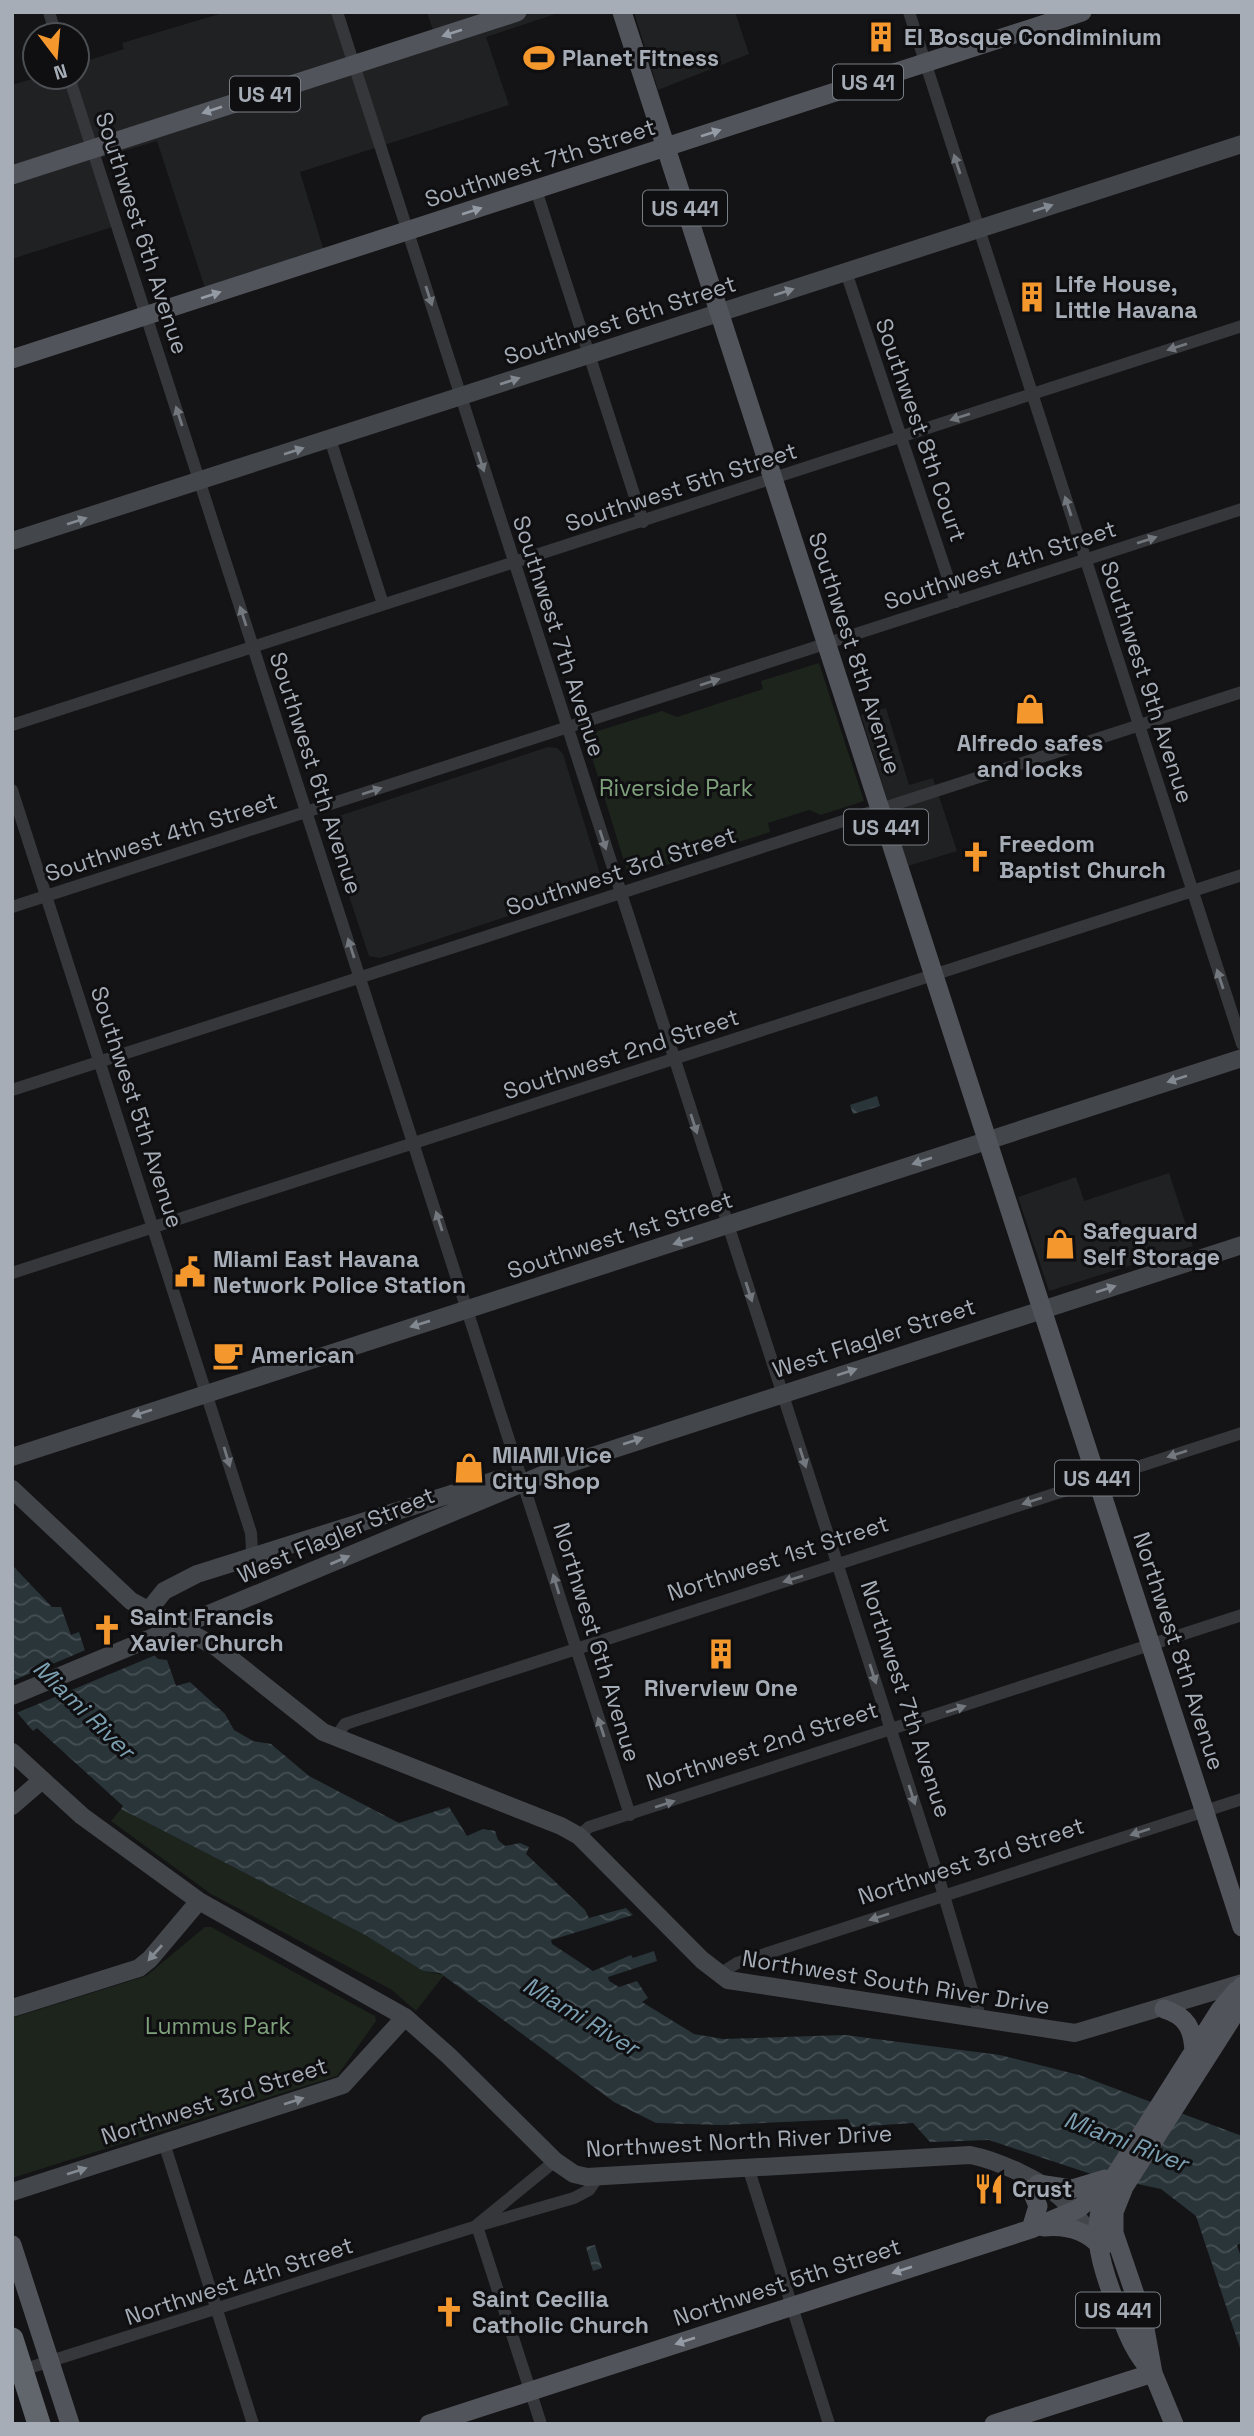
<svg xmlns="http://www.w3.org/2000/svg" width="1254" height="2436" viewBox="0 0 1254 2436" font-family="'Space Grotesk',sans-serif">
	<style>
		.built { fill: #202123 }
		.green { fill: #1c241c }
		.water { fill: url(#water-waves) }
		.pier { fill: #141416 }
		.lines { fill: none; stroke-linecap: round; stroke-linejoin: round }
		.street { stroke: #35373b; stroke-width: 12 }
		.secondary { stroke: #43464b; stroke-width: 18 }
		.primary { stroke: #51545a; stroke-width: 19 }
		.highway { stroke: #61656c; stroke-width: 23 }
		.oneway { fill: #959ba4 }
		.oneway2 { fill: #73787f }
		.oneway3 { fill: #838991 }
		.labels { text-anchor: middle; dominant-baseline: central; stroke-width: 6; stroke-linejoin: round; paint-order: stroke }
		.shield { fill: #0f0f11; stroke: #797e85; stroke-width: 2 }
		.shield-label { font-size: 21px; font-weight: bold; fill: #a6adb7 }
		.poi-label { font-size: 23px; font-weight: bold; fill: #a6adb7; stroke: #0f0f11; text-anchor: start }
		.street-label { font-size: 23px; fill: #a6adb7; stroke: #0f0f11 }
		.park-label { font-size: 23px; fill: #7fa27c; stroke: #0f0f11 }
		.water-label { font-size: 24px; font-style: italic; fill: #7ca0b2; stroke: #0f0f11 }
	</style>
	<defs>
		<pattern id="water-waves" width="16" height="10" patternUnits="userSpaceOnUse" patternTransform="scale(1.75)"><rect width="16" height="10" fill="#2a353a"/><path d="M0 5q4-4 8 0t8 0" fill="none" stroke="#465054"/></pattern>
	</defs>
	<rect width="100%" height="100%" fill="#141416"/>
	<path class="built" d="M226 12H331L348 59 433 30 427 12H561L486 37 509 105 300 172 324 251 205 288 157 141 90 161 112 227 12 259V85L38 77H77V64L124 49 122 43Z
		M634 12H735L749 54 658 90Z
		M886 708 909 785 933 778 957 851 908 866 861 715Z
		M548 747 557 748 563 754 600 874 599 883 591 889 380 958 369 956 327 830 330 819Z
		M1169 1173 1193 1246 1049 1291 1018 1197 1076 1177 1084 1201Z"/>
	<path class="green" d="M819 663 864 801 821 815 809 810 768 823 770 832 629 877 585 735 662 711 677 717 763 689 761 681Z
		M121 1809 365 1935 423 1971 444 1975 416 2011 392 1990 211 1894 111 1821Z
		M205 1927H211L375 2016 376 2021 337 2076 12 2178V2018L146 1976Z"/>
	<path class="water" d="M877 1096 880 1106 853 1114 850 1105Z
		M12 1565 52 1607H61L71 1635 79 1632 85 1651 99 1658 153 1654 158 1659 167 1660 176 1686 190 1682 225 1714 234 1730 253 1741 271 1744 309 1776 399 1823 449 1807 467 1836 483 1829 495 1831 498 1840 505 1846 520 1843 529 1847 526 1854 585 1910 589 1918 626 1908 633 1915 551 1940 552 1944 593 1971 631 1955 633 1958 654 1951 657 1961 608 1977 609 1981 619 1987 637 1981 648 1998 642 2002 694 2034 723 2039 845 2035 1000 2055 1079 2075 1242 2136V2243L1237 2245 1242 2260V2354L1196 2216 1161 2189 1091 2174 989 2140 930 2142 913 2123 852 2127 848 2119 722 2125 656 2123 614 2102 440 1973 423 1971 365 1935 121 1809 123 1806 37 1728 33 1731 12 1707Z
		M595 2245 602 2268 593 2271 586 2247Z"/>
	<path class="pier" d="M88 1649 100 1654 130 1655 153 1651 158 1654 14 1714 12 1681Z"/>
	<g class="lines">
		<path class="street" d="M49 12 56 35
			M337 12 939 1879 981 2020
			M909 12 1242 1044
			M69 77 630 1815
			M536 190 643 522
			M846 272 956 602
			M330 439 383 604
			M12 725 1242 326
			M12 790 251 1533 252 1550 248 1558
			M12 907 1242 509
			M12 1090 1242 692
			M12 1273 1242 875
			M335 1738 345 1724 1242 1433
			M579 1836 589 1827 1242 1615
			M718 1975 737 1963 1242 1799
			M164 2143 253 2424
			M748 2167 829 2424
			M477 2225 555 2161
			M477 2226 541 2424
			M19 2371 477 2226 574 2198 589 2190 598 2177"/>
		<path class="secondary" d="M12 541 1242 144
			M12 1457 1242 1058
			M12 1489 131 1601 216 1647 323 1732 561 1826 579 1836 702 1960 728 1980 1075 2033 1242 1983
			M148 1611 164 1591 197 1574 499 1479 516 1481
			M12 1696 571 1463 1242 1245
			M12 1752 82 1816 199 1901 405 2017 449 2056 555 2161 574 2174 587 2177 970 2155C997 2160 1049 2183 1067 2204 1076 2215 1085 2227 1094 2238
			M12 1806 41 1781
			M12 2008 139 1968 150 1959 199 1901
			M12 2192 343 2085 405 2017"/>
		<path class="primary" d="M622 12 1242 1927
			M12 175 517 12
			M12 359 1082 12
			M1164 2009C1187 2016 1193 2029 1194 2052
			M1038 2184 1072 2189 1105 2179
			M1031 2189 1038 2206 1031 2229
			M1044 2227C1065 2225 1087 2230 1102 2248
			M12 2245 70 2424
			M1153 2373C1134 2353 1127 2332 1117 2307 1100 2264 1087 2225 1111 2182L1220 2010 1236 1991
			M429 2424 1031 2229 1078 2209 1111 2182
			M994 2424 1153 2373
			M1174 2424 1153 2373 1143 2318 1114 2233V2212L1124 2187 1232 2018 1242 1986"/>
		<path class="highway" d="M12 2339 39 2424"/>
	</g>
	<defs><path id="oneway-solid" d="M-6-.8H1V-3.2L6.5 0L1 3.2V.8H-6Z" transform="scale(1.75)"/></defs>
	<g class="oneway">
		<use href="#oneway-solid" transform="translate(452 33) rotate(162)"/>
		<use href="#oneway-solid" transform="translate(212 110) rotate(162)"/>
		<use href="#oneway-solid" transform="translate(711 133) rotate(-18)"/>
		<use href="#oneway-solid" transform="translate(472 211) rotate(-18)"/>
		<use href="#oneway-solid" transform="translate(211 295) rotate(-18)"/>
		<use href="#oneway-solid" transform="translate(902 2270) rotate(162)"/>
		<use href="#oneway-solid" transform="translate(685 2341) rotate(162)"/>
	</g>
	<g class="oneway2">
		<use href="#oneway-solid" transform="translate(957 164) rotate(-108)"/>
		<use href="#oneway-solid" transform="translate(429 296) rotate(72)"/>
		<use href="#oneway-solid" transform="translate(1177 347) rotate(162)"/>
		<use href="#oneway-solid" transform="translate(179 416) rotate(-108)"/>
		<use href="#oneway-solid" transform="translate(960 417) rotate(162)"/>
		<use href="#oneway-solid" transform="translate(481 462) rotate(72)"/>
		<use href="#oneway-solid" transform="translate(1068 506) rotate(-108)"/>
		<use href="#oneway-solid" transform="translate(1147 540) rotate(-18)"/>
		<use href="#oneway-solid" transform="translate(243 616) rotate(-108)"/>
		<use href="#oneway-solid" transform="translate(710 682) rotate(-18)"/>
		<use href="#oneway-solid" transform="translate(372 791) rotate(-18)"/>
		<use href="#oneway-solid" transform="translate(603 840) rotate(72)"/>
		<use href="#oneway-solid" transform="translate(351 948) rotate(-108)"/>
		<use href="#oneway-solid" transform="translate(1220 979) rotate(-108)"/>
		<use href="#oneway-solid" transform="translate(694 1124) rotate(72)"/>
		<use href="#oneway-solid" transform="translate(439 1221) rotate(-108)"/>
		<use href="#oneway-solid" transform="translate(749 1292) rotate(72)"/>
		<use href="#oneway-solid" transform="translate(1177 1454) rotate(162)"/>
		<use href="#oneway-solid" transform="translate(227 1457) rotate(73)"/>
		<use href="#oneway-solid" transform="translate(803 1458) rotate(72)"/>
		<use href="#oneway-solid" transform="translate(1032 1501) rotate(162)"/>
		<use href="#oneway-solid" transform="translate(793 1579) rotate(163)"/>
		<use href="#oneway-solid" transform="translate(556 1584) rotate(-107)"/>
		<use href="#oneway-solid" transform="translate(873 1674) rotate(72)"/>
		<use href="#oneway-solid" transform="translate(956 1709) rotate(-18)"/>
		<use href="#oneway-solid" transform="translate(601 1727) rotate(-108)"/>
		<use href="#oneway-solid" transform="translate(912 1795) rotate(72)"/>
		<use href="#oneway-solid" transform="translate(665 1804) rotate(-18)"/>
		<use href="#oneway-solid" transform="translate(1140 1832) rotate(162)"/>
		<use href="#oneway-solid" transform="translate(879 1917) rotate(162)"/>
	</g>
	<g class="oneway3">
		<use href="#oneway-solid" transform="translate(1043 208) rotate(-18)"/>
		<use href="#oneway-solid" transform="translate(784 292) rotate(-18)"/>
		<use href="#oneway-solid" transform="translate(510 381) rotate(-18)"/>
		<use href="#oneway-solid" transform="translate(294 451) rotate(-18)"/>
		<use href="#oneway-solid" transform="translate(77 521) rotate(-18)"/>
		<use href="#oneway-solid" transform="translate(1177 1079) rotate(162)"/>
		<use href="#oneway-solid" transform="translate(922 1161) rotate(162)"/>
		<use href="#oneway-solid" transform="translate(683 1241) rotate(162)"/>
		<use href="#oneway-solid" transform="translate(1106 1289) rotate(-18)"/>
		<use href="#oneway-solid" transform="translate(420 1324) rotate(163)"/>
		<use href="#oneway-solid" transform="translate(847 1372) rotate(-18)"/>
		<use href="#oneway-solid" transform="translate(142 1413) rotate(162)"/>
		<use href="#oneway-solid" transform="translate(633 1441) rotate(-18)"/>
		<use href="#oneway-solid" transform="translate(340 1560) rotate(-23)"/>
		<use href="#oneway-solid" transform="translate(155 1953) rotate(132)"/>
		<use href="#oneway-solid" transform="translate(294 2101) rotate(-18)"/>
		<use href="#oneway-solid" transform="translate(77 2171) rotate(-18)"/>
	</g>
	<defs>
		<g id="building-bare" transform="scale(2.415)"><path d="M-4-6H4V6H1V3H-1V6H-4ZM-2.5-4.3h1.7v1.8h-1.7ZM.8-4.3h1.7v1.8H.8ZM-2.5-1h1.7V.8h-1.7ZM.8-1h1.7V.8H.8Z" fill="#f4982e" stroke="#0f0f11" stroke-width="2.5" paint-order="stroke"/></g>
		<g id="stadium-bare" transform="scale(2.415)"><path d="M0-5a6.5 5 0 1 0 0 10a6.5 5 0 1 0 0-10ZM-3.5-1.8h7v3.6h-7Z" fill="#f4982e" stroke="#0f0f11" stroke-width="2.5" paint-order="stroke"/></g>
		<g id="shop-bare" transform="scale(2.415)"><path d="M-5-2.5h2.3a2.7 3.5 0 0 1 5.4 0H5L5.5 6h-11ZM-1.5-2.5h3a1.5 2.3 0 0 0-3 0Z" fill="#f4982e" stroke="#0f0f11" stroke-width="2.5" paint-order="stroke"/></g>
		<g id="church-bare" transform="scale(2.415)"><path d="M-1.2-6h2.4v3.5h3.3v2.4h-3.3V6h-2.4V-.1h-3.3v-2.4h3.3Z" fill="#f4982e" stroke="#0f0f11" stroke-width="2.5" paint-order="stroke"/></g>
		<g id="civic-bare" transform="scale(2.415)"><path d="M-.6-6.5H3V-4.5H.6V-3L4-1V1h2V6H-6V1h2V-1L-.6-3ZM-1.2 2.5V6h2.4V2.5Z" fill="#f4982e" stroke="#0f0f11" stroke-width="2.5" paint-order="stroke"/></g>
		<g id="cafe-bare" transform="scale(2.415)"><path d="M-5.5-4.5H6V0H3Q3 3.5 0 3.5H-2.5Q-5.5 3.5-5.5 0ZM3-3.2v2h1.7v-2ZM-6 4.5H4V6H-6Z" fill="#f4982e" stroke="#0f0f11" stroke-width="2.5" paint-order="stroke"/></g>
		<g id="restaurant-bare" transform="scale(2.415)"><path d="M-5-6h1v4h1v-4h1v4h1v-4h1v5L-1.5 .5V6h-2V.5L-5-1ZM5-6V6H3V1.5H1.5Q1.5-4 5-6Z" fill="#f4982e" stroke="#0f0f11" stroke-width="2.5" paint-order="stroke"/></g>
	</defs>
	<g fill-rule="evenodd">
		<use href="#building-bare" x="881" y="37"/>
		<use href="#stadium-bare" x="539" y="58"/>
		<use href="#building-bare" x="1032" y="297"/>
		<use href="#shop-bare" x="1030" y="709"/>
		<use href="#church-bare" x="976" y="857"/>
		<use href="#shop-bare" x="1060" y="1244"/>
		<use href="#civic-bare" x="190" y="1272"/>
		<use href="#cafe-bare" x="228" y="1355"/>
		<use href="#shop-bare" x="469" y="1468"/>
		<use href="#church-bare" x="107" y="1630"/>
		<use href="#building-bare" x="721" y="1654"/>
		<use href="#restaurant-bare" x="989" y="2189"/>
		<use href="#church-bare" x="449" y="2312"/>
	</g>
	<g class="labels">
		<g class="shield">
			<rect x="833" y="64.5" width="70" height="35" rx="5"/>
			<rect x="230" y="76.5" width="70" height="35" rx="5"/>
			<rect x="643" y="190.5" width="84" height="35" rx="5"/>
			<rect x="844" y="809.5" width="84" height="35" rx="5"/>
			<rect x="1055" y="1460.5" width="84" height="35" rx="5"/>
			<rect x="1076" y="2292.5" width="84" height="35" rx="5"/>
		</g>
		<g class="shield-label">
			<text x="868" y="82">US 41</text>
			<text x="265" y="94">US 41</text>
			<text x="685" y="208">US 441</text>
			<text x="886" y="827">US 441</text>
			<text x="1097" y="1478">US 441</text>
			<text x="1118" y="2310">US 441</text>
		</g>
		<g class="poi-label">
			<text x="904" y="37">El Bosque Condiminium</text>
			<text x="562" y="58">Planet Fitness</text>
			<text x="1055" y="284">Life House,<tspan x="1055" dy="26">Little Havana</tspan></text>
			<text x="1030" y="743" text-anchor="middle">Alfredo safes<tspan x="1030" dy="26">and locks</tspan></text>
			<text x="999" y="844">Freedom<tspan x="999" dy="26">Baptist Church</tspan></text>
			<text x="1083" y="1231">Safeguard<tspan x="1083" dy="26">Self Storage</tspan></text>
			<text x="213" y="1259">Miami East Havana<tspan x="213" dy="26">Network Police Station</tspan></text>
			<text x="251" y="1355">American</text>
			<text x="492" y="1455">MIAMI Vice<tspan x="492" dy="26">City Shop</tspan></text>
			<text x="130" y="1617">Saint Francis<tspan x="130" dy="26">Xavier Church</tspan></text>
			<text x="721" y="1688" text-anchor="middle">Riverview One</text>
			<text x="1012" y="2189">Crust</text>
			<text x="472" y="2299">Saint Cecilia<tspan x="472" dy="26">Catholic Church</tspan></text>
		</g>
		<g class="street-label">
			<text transform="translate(540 163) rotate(-18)">Southwest 7th Street</text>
			<text transform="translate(142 233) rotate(72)">Southwest 6th Avenue</text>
			<text transform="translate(620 320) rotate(-18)">Southwest 6th Street</text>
			<text transform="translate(921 430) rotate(71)">Southwest 8th Court</text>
			<text transform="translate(681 487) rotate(-18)">Southwest 5th Street</text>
			<text transform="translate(1000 565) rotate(-18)">Southwest 4th Street</text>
			<text transform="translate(559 636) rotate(72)">Southwest 7th Avenue</text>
			<text transform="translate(855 653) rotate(72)">Southwest 8th Avenue</text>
			<text transform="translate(1147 682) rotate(72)">Southwest 9th Avenue</text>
			<text transform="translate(316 773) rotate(72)">Southwest 6th Avenue</text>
			<text transform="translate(161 837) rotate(-18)">Southwest 4th Street</text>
			<text transform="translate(621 871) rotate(-18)">Southwest 3rd Street</text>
			<text transform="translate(621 1054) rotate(-18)">Southwest 2nd Street</text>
			<text transform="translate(137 1107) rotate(72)">Southwest 5th Avenue</text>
			<text transform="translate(620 1235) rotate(-18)">Southwest 1st Street</text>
			<text transform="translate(874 1338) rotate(-18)">West Flagler Street</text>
			<text transform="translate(336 1535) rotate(-23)">West Flagler Street</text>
			<text transform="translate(778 1558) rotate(-18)">Northwest 1st Street</text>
			<text transform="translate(597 1642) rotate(73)">Northwest 6th Avenue</text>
			<text transform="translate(1179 1651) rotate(72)">Northwest 8th Avenue</text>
			<text transform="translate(906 1699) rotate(72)">Northwest 7th Avenue</text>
			<text transform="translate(762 1746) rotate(-18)">Northwest 2nd Street</text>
			<text transform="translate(971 1861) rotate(-18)">Northwest 3rd Street</text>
			<text transform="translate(896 1982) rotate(9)">Northwest South River Drive</text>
			<text transform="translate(214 2101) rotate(-18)">Northwest 3rd Street</text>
			<text transform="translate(739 2141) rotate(-3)">Northwest North River Drive</text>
			<text transform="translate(239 2281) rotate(-18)">Northwest 4th Street</text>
			<text transform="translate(787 2282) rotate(-18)">Northwest 5th Street</text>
		</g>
		<g class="park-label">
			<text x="676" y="788">Riverside Park</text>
			<text x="218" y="2026">Lummus Park</text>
		</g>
		<g class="water-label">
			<text transform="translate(84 1709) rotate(44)">Miami River</text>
			<text transform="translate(581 2016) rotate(31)">Miami River</text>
			<text transform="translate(1126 2141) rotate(21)">Miami River</text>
		</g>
	</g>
	<rect width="1254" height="2436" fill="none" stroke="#a6adb7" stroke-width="28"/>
	<g transform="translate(56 56) rotate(164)"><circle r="33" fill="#0f0f11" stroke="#4b4e53" stroke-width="2"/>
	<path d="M0-5L12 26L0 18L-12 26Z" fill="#f4982e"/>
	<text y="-10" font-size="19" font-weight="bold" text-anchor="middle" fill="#a6adb7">N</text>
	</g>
</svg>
